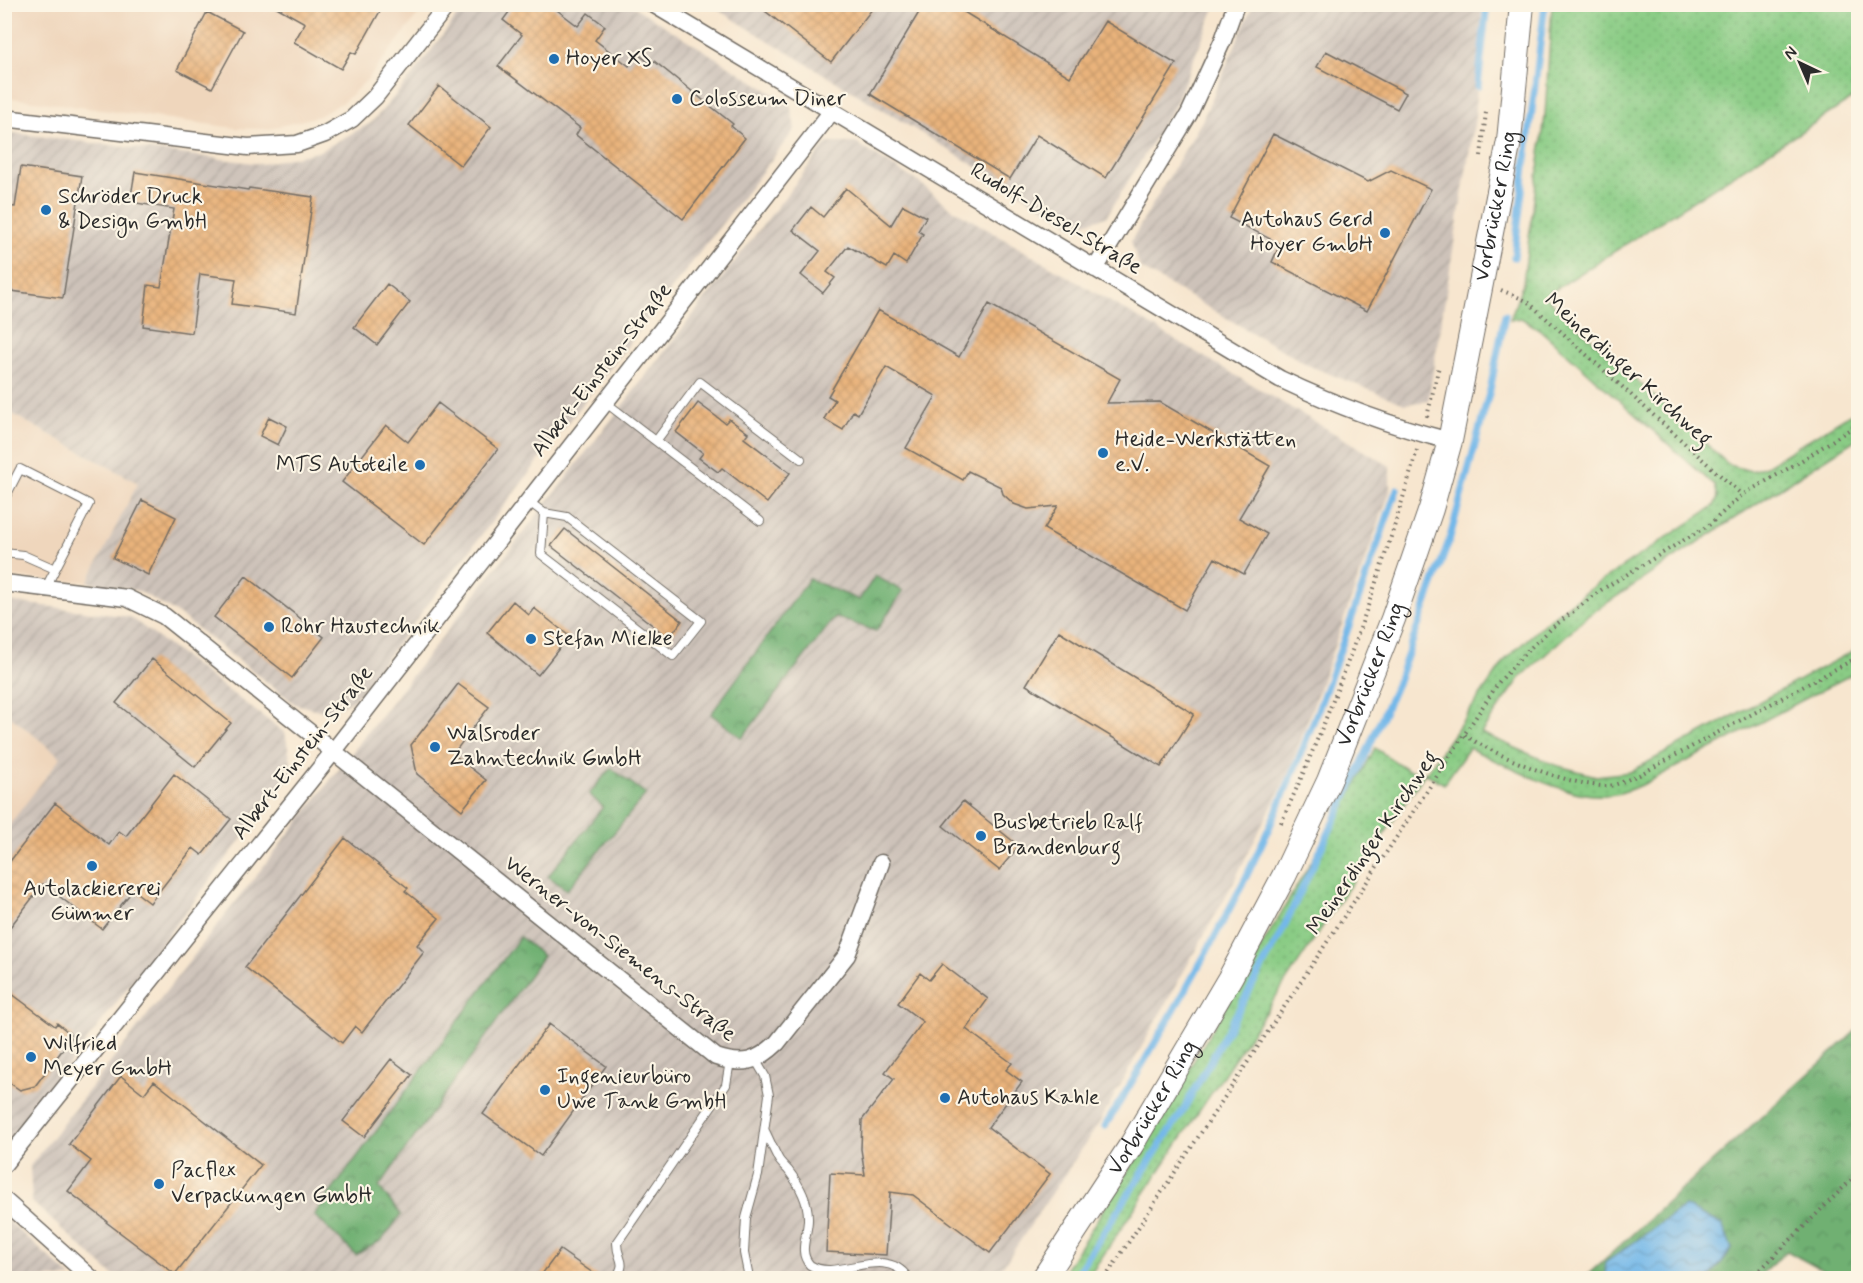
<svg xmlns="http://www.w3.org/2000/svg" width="1863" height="1283" viewBox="0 0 1863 1283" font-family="Mynerve,sans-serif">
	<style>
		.built { fill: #efd6bc }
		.industrial { fill: url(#industrial-furrows) }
		.grass { fill: url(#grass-dots); stroke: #5a7c58; stroke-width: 1.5 }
		.forest { fill: url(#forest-crowns); stroke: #4d6e4e; stroke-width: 1.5 }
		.water { fill: url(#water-waves); stroke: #4f728a; stroke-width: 1.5 }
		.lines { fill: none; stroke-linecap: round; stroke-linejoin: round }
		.stream { stroke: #73b8e9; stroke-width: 7 }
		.building { fill: url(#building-cross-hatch) }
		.service-casing { stroke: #726c64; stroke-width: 10 }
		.minor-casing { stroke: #726c64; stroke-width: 19 }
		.secondary-casing { stroke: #726c64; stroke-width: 26 }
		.path { stroke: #726c64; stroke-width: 4; stroke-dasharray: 1.5 4.5; stroke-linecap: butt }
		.service { stroke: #fff; stroke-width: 8 }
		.minor { stroke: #fff; stroke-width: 16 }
		.secondary { stroke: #fff; stroke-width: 24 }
		.poi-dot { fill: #1f6fb2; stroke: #fcf5e5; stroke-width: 2 }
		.labels { text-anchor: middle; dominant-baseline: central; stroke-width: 4.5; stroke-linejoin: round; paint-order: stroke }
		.poi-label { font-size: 22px; fill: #2b2b2b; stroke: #fcf5e5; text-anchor: start }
		.street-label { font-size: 22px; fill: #2b2b2b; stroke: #fcf5e5 }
	</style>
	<defs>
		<pattern id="industrial-furrows" width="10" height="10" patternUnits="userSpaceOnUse" patternTransform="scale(1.5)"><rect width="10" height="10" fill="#cdc2b9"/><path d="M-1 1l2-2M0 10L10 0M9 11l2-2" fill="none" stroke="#b0a79f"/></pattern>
		<pattern id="grass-dots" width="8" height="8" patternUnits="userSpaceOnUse" patternTransform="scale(1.5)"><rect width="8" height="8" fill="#8acc85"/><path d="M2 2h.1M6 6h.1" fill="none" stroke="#77af73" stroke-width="1.8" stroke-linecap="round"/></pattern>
		<pattern id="forest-crowns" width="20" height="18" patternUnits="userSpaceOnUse" patternTransform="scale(1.5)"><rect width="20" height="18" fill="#6fb072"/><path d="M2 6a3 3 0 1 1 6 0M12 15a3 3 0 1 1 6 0" fill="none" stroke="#5b8f5e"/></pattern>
		<pattern id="water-waves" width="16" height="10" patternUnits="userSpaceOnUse" patternTransform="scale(1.5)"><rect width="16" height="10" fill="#73b8e9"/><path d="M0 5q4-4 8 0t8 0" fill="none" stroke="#5f96bd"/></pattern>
		<pattern id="building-cross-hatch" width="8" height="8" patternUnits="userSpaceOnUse" patternTransform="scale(1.5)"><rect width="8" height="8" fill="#e9b37b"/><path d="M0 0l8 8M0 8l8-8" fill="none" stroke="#c89a6a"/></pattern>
	</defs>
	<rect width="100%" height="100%" fill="#fcf5e5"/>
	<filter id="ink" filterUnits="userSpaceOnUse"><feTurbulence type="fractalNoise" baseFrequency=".0167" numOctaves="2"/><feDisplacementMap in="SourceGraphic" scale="12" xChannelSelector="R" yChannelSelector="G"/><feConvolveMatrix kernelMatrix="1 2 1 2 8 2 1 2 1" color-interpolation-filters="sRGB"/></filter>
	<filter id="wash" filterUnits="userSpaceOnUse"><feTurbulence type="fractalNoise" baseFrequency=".008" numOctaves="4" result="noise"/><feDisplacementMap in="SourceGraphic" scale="24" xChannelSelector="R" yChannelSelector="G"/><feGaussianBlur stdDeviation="1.35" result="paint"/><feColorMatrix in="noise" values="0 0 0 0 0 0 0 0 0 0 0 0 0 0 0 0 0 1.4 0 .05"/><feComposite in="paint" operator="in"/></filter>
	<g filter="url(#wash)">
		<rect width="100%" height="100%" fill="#f7e6cf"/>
		<path class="built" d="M5 5H426L367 80 343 102 319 116 268 129 236 128 5 97Z
			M4 410 138 483 88 582 5 577Z
			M4 712 62 757 5 832H4Z"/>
		<path class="industrial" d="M466 4 631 5 790 104 795 129 354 700 327 712 295 704 180 615 139 591 88 582 138 483 5 410V132L261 164 318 152 371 123 412 76Z
			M710 5H1216L1174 107 1106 217 1074 226Z
			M1253 5H1482L1475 117 1428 401 1405 404 1310 366 1140 268 1131 241 1202 121Z
			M827 143H856L921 184 951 208 1390 466V491L1289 772 1232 885 1098 1125 995 1278H116L32 1202 30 1166Z
			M5 601 130 617 285 733 293 772 10 1141 5 1143 4 832 61 757 5 712Z
			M4 1218H5L72 1278H5Z"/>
		<path class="grass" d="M1552 5H1858V95L1545 296 1729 465 1751 471 1766 466 1858 409V438L1765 498 1586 617 1521 677 1481 733 1555 765 1596 776 1630 772 1858 648V671L1642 785C1633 788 1624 793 1615 794 1572 803 1508 766 1469 748L1444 784 1425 773 1088 1278H1060L1143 1147 1346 803 1375 748 1408 770 1426 773 1506 659 1546 622 1595 585 1714 506 1718 497 1715 486 1539 329 1521 318 1510 320 1523 283 1545 116Z"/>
		<path class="forest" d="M875 576 903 591 876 631 835 617 742 738 711 714 809 579 859 600Z
			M611 768 646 794 567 890 548 876 603 807 589 794Z
			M520 937 543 956 379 1187 401 1215 382 1240 356 1255 314 1215Z
			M1858 1029V1278H1836L1787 1251 1757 1278H1709L1732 1249 1606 1263V1278H1584Z"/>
		<path class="water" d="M1685 1206 1722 1225 1732 1249 1709 1278H1606L1605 1263Z"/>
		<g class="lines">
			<path class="stream" d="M1478 86 1487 4
				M1514 257 1545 4
				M1105 1126C1155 1045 1203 962 1246 877 1307 753 1351 620 1397 489
				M1074 1278 1182 1112 1279 937 1361 765 1398 681 1449 541 1490 390 1505 315"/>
		</g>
		<g id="blocks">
			<path class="building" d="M271 4H384L356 54 351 52 341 69 294 42 305 23Z
				M515 4H549L578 26 588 13 605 26 595 40 629 66 638 54 651 64 654 61 733 124 731 126 745 138 683 219 576 135 580 128 498 66 522 35 503 20Z
				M756 4H876L831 62Z
				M924 4H951L1070 77 1105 21 1176 64 1106 178 1037 135 1010 179 870 94Z
				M207 12 243 31 212 88 177 70Z
				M1326 51 1406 93 1397 109 1317 67Z
				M439 86 491 127 461 166 409 125Z
				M1273 134 1368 182 1391 170 1431 189 1367 311 1272 262 1280 244 1229 218Z
				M21 167 82 176 63 298 4 290V206L15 207Z
				M135 172 248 190 249 188 313 197 296 313 232 304 236 279 200 274 192 333 143 326 148 285 161 287 174 209 130 202Z
				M846 188 891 225 903 205 926 217 918 231 923 234 906 264 894 256 887 268 848 246 827 272 835 278 823 293 801 275 820 251 793 230 811 207 823 217Z
				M387 284 410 302 377 345 354 327Z
				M989 304 1120 379 1107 403 1160 402 1270 466 1239 518 1267 534 1244 574 1215 558 1185 610 1044 529 1058 506 1028 509 1014 504 1003 494 1001 487 968 471 963 480 906 448 936 396 886 367 858 414 853 411 843 430 824 419 835 400 828 396 878 310 959 357Z
				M438 403 498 449 424 545 342 482 386 425 408 442Z
				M698 403 725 423 729 419 748 433 744 438 790 473 767 503 722 468 718 472 699 458 703 453 676 432Z
				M269 417 287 426 278 445 260 436Z
				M142 500 176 517 148 575 113 558Z
				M565 529 682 621 669 638 551 546Z
				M246 576 324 637 292 678 214 617Z
				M513 601 529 615 534 608 569 636 538 675 487 633Z
				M1059 631 1194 714 1161 767 1026 685Z
				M152 659 231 723 195 767 116 703Z
				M458 684 489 707 453 754 486 780 462 810 417 774 411 745Z
				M174 774 231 819 202 855 193 848 150 903 133 890 102 929 43 884 4 935V869L55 803 109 845 119 831 126 836Z
				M963 801 1019 846 999 870 943 826Z
				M345 838 408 888 405 891 439 918 417 945 424 952 362 1032 355 1026 342 1043 245 967Z
				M942 964 988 999 966 1029 1012 1063 1006 1070 1022 1082 988 1127 1050 1174 990 1253 913 1195 890 1192 886 1255 826 1252 830 1173 865 1175 861 1149 862 1120 894 1079 885 1072 923 1022 898 1003 920 973 929 980Z
				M4 988 55 1026 57 1023 73 1036 35 1086 20 1090 4 1079Z
				M549 1024 606 1066 541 1156 483 1114Z
				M391 1059 412 1075 364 1137 343 1121Z
				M121 1076 144 1094 154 1081 261 1165 175 1274 106 1222 107 1221 68 1191 91 1161 69 1144Z
				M560 1250 600 1278H539Z"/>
		</g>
	</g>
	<g filter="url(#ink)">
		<use href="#blocks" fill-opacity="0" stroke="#726c64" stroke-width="1.5"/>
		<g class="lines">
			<g class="service-casing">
				<path id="service" d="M605 402 760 521
					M656 441 700 382 801 459
					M4 500 20 469 89 504 46 587
					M528 501 544 513 567 517 701 621 673 656 541 554 544 513
					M4 553 23 555 55 569
					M765 1131C770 1141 774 1151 779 1160 782 1164 785 1167 788 1170 798 1183 808 1201 808 1217 809 1234 797 1251 810 1265 837 1283 884 1243 908 1278
					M616 1278C628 1260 617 1261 617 1243L726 1085 730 1061
					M749 1278 744 1253 746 1218 758 1175 769 1095 765 1076 755 1059"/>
			</g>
			<g class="minor-casing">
				<path id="minor" d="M653 4 1280 379C1335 405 1391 426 1450 441
					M4 118 248 147 297 144 325 134 352 119 375 97 448 4
					M1095 269 1189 114 1223 40 1236 4
					M4 583 127 598 164 616 716 1057C743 1066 757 1062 777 1043L847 955 881 863
					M4 1164 333 752 832 111
					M4 1200 91 1278"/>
			</g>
			<g class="secondary-casing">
				<g id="secondary">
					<path id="s1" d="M1044 1278 1132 1144 1231 976 1284 876 1329 781 1393 619 1431 509 1450 441 1509 141 1522 4"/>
				</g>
			</g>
			<path class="path" d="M1481 156 1486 112
				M1501 290 1527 301 1742 495
				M1427 417 1439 366
				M1465 735C1495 756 1572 787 1608 786 1618 785 1630 778 1639 775L1858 657
				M1281 823C1336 703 1381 577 1417 450
				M1105 1278 1499 682 1526 652 1553 627 1601 590 1709 525 1742 495 1796 464 1858 424
				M1752 1278 1858 1173"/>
			<use href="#service" class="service"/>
			<use href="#minor" class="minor"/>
			<use href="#secondary" class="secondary"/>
		</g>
	</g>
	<g class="poi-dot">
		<circle cx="554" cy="59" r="6"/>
		<circle cx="677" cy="99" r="6"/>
		<circle cx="46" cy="210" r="6"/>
		<circle cx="1385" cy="233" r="6"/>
		<circle cx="1103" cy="453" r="6"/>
		<circle cx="420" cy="465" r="6"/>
		<circle cx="269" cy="627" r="6"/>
		<circle cx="531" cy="639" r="6"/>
		<circle cx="435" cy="747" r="6"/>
		<circle cx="981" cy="836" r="6"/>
		<circle cx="92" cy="866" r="6"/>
		<circle cx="31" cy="1057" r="6"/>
		<circle cx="545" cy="1090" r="6"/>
		<circle cx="945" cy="1098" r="6"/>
		<circle cx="159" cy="1184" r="6"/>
	</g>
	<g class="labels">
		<g class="poi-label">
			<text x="566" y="59">Hoyer XS</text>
			<text x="689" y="99">Colosseum Diner</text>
			<text x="58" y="197">Schröder Druck<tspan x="58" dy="25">&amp; Design GmbH</tspan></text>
			<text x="1373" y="220" text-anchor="end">Autohaus Gerd<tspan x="1373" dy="25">Hoyer GmbH</tspan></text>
			<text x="1115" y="440">Heide-Werkstätten<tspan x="1115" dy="25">e.V.</tspan></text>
			<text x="408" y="465" text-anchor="end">MTS Autoteile</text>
			<text x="281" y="627">Rohr Haustechnik</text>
			<text x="543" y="639">Stefan Mielke</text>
			<text x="447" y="734">Walsroder<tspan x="447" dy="25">Zahntechnik GmbH</tspan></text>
			<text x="993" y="823">Busbetrieb Ralf<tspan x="993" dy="25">Brandenburg</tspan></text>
			<text x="92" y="889" text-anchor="middle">Autolackiererei<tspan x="92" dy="25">Gümmer</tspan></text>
			<text x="43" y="1044">Wilfried<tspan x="43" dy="25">Meyer GmbH</tspan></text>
			<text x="557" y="1077">Ingenieurbüro<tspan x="557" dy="25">Uwe Tank GmbH</tspan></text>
			<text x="957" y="1098">Autohaus Kahle</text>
			<text x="171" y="1171">Pacflex<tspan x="171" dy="25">Verpackungen GmbH</tspan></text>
		</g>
		<g class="street-label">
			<text stroke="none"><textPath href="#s1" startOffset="1174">Vorbrücker Ring</textPath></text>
			<text transform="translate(1056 219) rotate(31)">Rudolf-Diesel-Straße</text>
			<text transform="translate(602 370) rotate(-52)">Albert-Einstein-Straße</text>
			<text transform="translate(1628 370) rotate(42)">Meinerdinger Kirchweg</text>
			<text stroke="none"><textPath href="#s1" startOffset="688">Vorbrücker Ring</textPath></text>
			<text transform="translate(303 753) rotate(-52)">Albert-Einstein-Straße</text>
			<text transform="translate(1373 843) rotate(-56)">Meinerdinger Kirchweg</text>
			<text transform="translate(620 949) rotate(38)">Werner-von-Siemens-Straße</text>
			<text stroke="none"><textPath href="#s1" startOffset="202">Vorbrücker Ring</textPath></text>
		</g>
	</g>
	<rect width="1863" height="1283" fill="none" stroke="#fcf5e5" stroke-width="24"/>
	<g transform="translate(1800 63) rotate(316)" stroke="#fcf5e5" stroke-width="4.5" paint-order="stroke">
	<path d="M0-4.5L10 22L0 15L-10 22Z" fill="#2b2b2b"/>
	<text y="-9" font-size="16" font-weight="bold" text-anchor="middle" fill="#2b2b2b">N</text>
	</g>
</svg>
